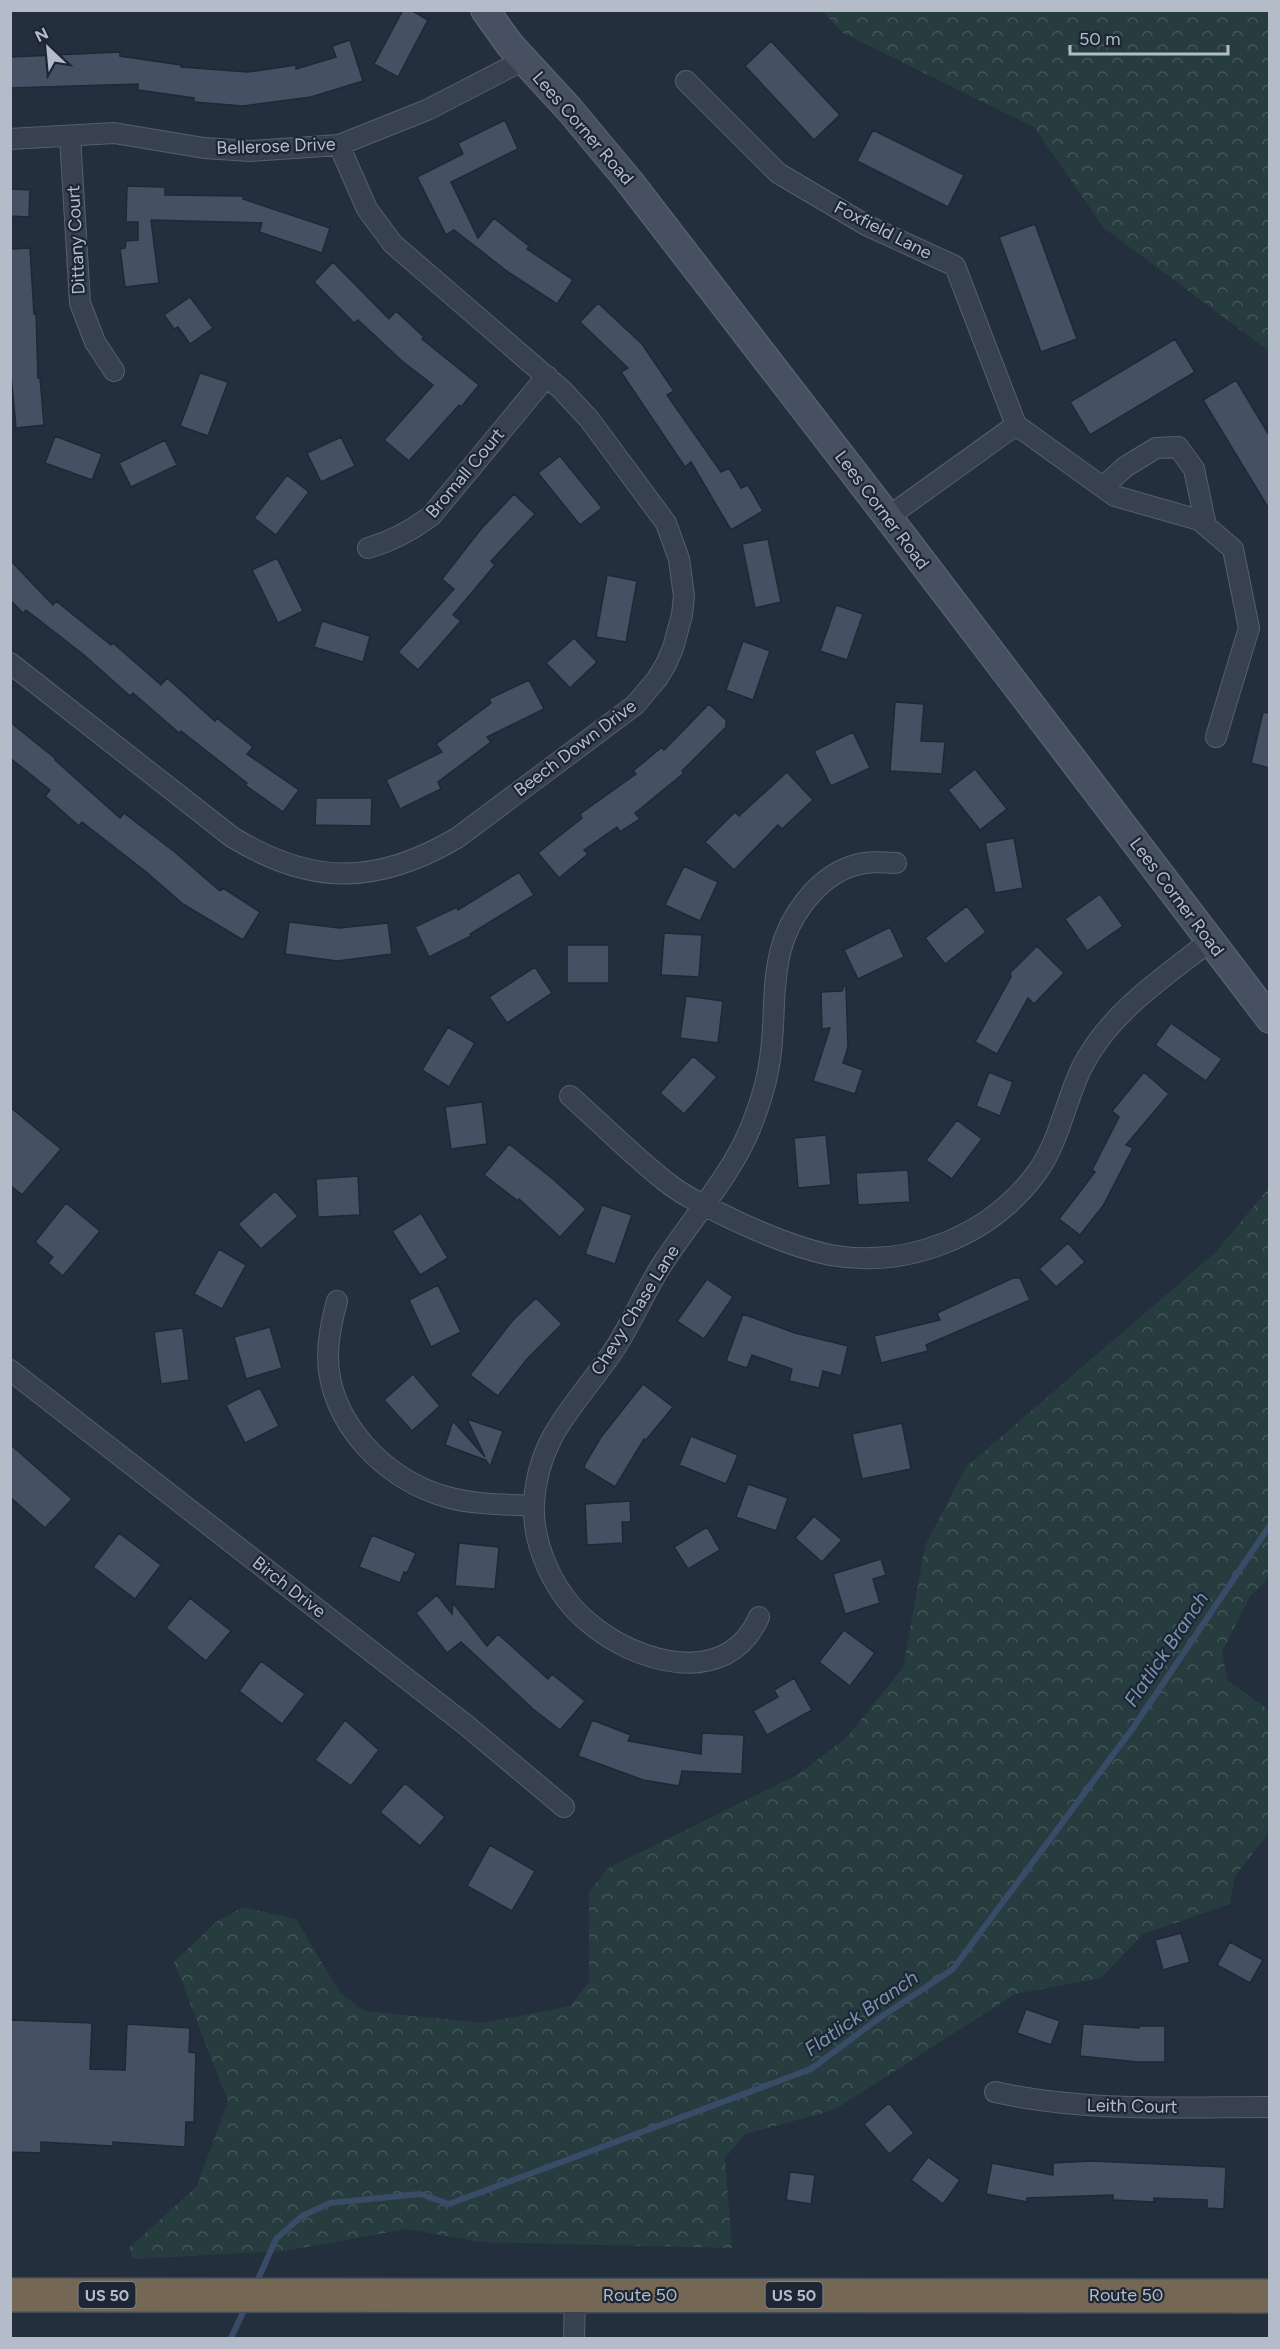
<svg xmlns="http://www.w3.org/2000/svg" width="1280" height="2349" viewBox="0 0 1280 2349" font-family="Figtree,sans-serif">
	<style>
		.forest { fill: url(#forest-crowns) }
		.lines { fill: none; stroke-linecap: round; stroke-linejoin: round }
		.stream { stroke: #394c67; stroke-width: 6 }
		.building { fill: #455162; stroke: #1f2835; stroke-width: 1.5 }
		.street-casing { stroke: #565f6c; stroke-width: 22 }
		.secondary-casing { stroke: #565f6c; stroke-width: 30 }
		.highway-casing { stroke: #434c59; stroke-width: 36 }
		.street { stroke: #38414e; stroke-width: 20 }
		.secondary { stroke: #465061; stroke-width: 27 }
		.highway { stroke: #746855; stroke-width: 33 }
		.labels { text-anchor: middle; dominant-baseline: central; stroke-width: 4.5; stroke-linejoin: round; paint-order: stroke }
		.shield { fill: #1d2633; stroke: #878f9c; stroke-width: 1.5 }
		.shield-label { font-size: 16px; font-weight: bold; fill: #b4bcc9 }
		.street-label { font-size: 18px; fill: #b4bcc9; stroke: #1d2633 }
		.water-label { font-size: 20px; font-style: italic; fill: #7c92b1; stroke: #1d2633 }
	</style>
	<defs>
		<pattern id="forest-crowns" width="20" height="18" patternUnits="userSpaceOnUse" patternTransform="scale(1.5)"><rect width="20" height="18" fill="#263c3f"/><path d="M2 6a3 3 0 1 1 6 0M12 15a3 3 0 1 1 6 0" fill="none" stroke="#435659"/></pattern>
	</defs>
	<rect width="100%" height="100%" fill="#242f3e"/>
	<path class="forest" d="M1245 11 1269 12V351L1104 228 1034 127 843 33 822 11Z
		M1269 1188V1577L1250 1596 1222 1652 1228 1681 1269 1710V1833L1235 1876 1230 1904 1143 1934 1101 1978 1015 1994 834 2110 745 2134 725 2158 732 2248 480 2242 407 2229 284 2251 133 2259 129 2248 197 2186 228 2101 174 1962 216 1922 243 1907 296 1919 340 1993 364 2011 484 2023 570 2006 589 1982V1892L607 1869 799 1774 847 1737 903 1668 925 1546 966 1467 1215 1253Z"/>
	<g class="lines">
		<path class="stream" d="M255 2286 276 2239 302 2216 330 2203 420 2194 449 2204 811 2069 878 2019 953 1969 1133 1728 1270 1525
			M231 2338 246 2306"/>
	</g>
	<path class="building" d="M403 10H411L428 20 398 77 374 64Z
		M350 40 363 81 311 97 243 106 194 102V98L138 90V84L10 88V57L120 52V56L181 65V67L248 72 296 65V69L336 57 332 46Z
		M771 41 840 115 814 140 745 66Z
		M505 120 518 149 451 182 478 238 494 218 529 246 527 249 573 280 557 304 508 272 454 230 446 235 417 177 463 154 458 143Z
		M873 130 964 175 948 207 857 161Z
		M127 186 165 187V195L243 196V199L330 228 322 253 259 232 262 223 151 220 159 283 125 287 120 249 125 248 126 241 138 240V222H126Z
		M10 189 30 190 29 217 10 216Z
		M1035 224 1077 339 1041 352 999 237Z
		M30 248 34 314 36 313 38 378H40L44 425 16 428 10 363V249Z
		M333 262 389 319 396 311 424 337 422 339 479 385 461 407 459 405 409 461 384 440 433 385 402 361 358 320 354 323 314 282Z
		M190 297 213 328 190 344 178 327 174 329 164 315Z
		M598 303 642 344 674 391 667 395 721 472 729 468 741 488 748 485 763 511 731 530 691 462 685 467 621 372 628 368 580 322Z
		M1175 339 1195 372 1090 435 1070 402Z
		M200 373 228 382 208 436 180 426Z
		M1236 380 1269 435V509L1203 400Z
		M55 436 102 454 92 480 45 463Z
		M341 437 355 466 321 482 307 453Z
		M165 440 177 465 131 487 119 463Z
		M560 456 602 508 580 525 538 473Z
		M287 475 309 492 276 535 254 518Z
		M514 494 535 514 491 561 495 565 453 615 461 621 418 670 398 652 454 589 442 579 481 529Z
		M768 539 781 602 755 608 742 544Z
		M277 558 303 611 278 623 252 570Z
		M10 560 53 605 56 601 111 645 113 643 161 685 167 678 215 721 217 718 253 747 247 754 299 790 283 812 245 785 247 783 181 731 179 733 133 693 130 696 84 655 26 610 23 613 10 600Z
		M607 575 637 581 626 642 596 637Z
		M836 605 863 614 847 660 820 651Z
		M322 621 370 636 363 662 314 647Z
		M574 638 597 662 570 688 546 663Z
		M743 641 770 651 753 700 726 690Z
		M529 680 544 709 487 737 491 742 438 782 441 789 400 809 386 780 442 752 436 744 491 703 489 699Z
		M895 702 924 704 921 741 945 742 942 774 890 771Z
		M709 704 726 720V727L682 771 684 773 635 813 640 819 620 832 617 827 584 850 588 854 559 878 538 853 582 818 580 814 636 774 633 771 662 747 664 750Z
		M1263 712 1269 713V768L1251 763Z
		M10 722 56 759 55 760 120 818 124 813 176 853 220 891 223 888 260 912 243 940 183 904 145 871 82 822 79 826 45 796 50 790 10 758Z
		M853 732 870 768 831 786 814 751Z
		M975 769 1007 809 980 830 948 790Z
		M787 772 813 800 782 829 778 825 734 870 705 842 735 812 739 816Z
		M316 798H372L371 826 315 825Z
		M1014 838 1023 888 995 893 985 843Z
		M684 866 718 882 700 921 665 905Z
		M519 872 534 895 470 934 471 936 429 957 415 927 457 907 458 910Z
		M1100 894 1123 926 1087 951 1065 919Z
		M967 906 986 932 945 964 925 938Z
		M289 922 339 928 388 923 392 954 337 961 285 954Z
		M890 927 904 957 858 979 844 950Z
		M664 933 702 935 699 977 661 975Z
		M567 945H609V983H567Z
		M1037 946 1064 973 1034 1004 1028 998 997 1054 975 1042 1011 977 1010 973Z
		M535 967 552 993 507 1023 489 997Z
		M844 986H846L848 1047 843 1063 863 1070 855 1094 813 1081 830 1028 822 1029 821 992 842 991Z
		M686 996 723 1001 718 1043 680 1038Z
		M1171 1023 1222 1059 1206 1081 1155 1045Z
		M448 1027 475 1043 449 1087 422 1070Z
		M693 1056 717 1077 684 1114 660 1093Z
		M989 1072 1013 1082 1000 1116 976 1106Z
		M1144 1072 1169 1094 1126 1145 1133 1148 1103 1206 1080 1235 1059 1219 1095 1172 1092 1170 1119 1117 1112 1111Z
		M482 1102 487 1144 451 1149 445 1107Z
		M10 1107 61 1149 22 1195 10 1185Z
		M957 1120 982 1139 952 1179 926 1160Z
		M826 1135 831 1185 798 1188 794 1138Z
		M509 1144 554 1180 586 1209 560 1237 519 1199 518 1201 484 1175Z
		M908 1170 910 1202 858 1205 856 1173Z
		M358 1176 360 1215 318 1217 316 1179Z
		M275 1191 298 1216 261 1249 238 1224Z
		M66 1203 100 1231 63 1276 48 1263 53 1257 35 1242Z
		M602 1205 632 1215 615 1264 585 1254Z
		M421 1213 448 1258 420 1275 392 1231Z
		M1068 1243 1085 1262 1056 1287 1039 1269Z
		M219 1249 246 1265 222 1309 194 1294Z
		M1013 1278H1020L1030 1300 926 1345 928 1351 881 1363 874 1336 940 1320 937 1313Z
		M707 1279 733 1297 704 1339 677 1321Z
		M438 1285 461 1332 431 1347 409 1300Z
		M536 1298 562 1324 527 1359 498 1396 470 1375 513 1320Z
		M743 1314 795 1333 848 1346 841 1376 823 1371 819 1388 789 1381 792 1369 752 1355 747 1368 726 1361Z
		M270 1327 282 1368 246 1379 234 1337Z
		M183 1328 189 1380 161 1384 154 1332Z
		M413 1374 440 1406 412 1431 384 1400Z
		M643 1384 673 1407 646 1440 644 1439 615 1487 584 1468 585 1464 601 1437Z
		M260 1388 279 1426 245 1443 226 1405Z
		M467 1419 503 1431 490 1467 486 1460 445 1445 453 1421 485 1457Z
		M902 1423 911 1469 862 1479 852 1434Z
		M691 1436 738 1455 726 1484 679 1465Z
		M10 1444 72 1499 45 1528 10 1497Z
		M748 1484 788 1498 776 1531 736 1517Z
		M630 1501 631 1522H622L623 1543 587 1545 585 1504Z
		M814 1516 842 1540 822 1562 795 1538Z
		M707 1527 720 1550 688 1569 674 1547Z
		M119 1533 161 1565 135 1599 93 1567Z
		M372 1535 416 1553 407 1573 404 1572 400 1583 359 1567Z
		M459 1543 499 1547 495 1589 455 1586Z
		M881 1559 886 1575 873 1579 880 1603 845 1614 833 1574Z
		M437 1595 452 1614 453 1603 487 1646 498 1634 548 1679 552 1674 585 1701 560 1730 533 1709 461 1642 447 1653 416 1613Z
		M190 1598 231 1631 206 1661 166 1628Z
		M844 1630 875 1653 850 1686 819 1662Z
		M261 1661 305 1694 282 1724 239 1691Z
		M794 1678 812 1710 767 1735 753 1711 778 1697 774 1690Z
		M345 1720 379 1750 351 1786 315 1760Z
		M592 1720 631 1735 628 1741 701 1754 702 1733 744 1735 742 1774 682 1771 679 1786 643 1780 578 1756Z
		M405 1783 445 1817 420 1846 380 1812Z
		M490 1845 535 1871 512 1911 467 1886Z
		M1181 1933 1190 1962 1163 1970 1155 1940Z
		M1230 1942 1263 1960 1250 1983 1217 1965Z
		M1026 2009 1060 2021 1051 2045 1017 2033Z
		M10 2020 92 2023 90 2069 125 2070 127 2024 190 2028 189 2052 196 2053 194 2122H186L185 2147 113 2142V2146L41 2142V2153L10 2152Z
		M1083 2024 1139 2028V2026H1165V2062H1138L1080 2056Z
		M889 2103 914 2133 889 2154 864 2124Z
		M928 2157 960 2180 943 2204 911 2180Z
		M1092 2161 1226 2167 1224 2209 1207 2208V2200L1154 2198V2202L1113 2200V2195L1027 2198V2202L986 2194 992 2163 1053 2175V2163Z
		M790 2172 815 2175 811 2204 786 2200Z"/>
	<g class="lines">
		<g class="street-casing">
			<path id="street" d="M686 81 778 173 866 225 955 266 1016 425 1115 496 1199 520 1233 549 1249 628 1216 737
				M70 136 80 303 95 342 114 371
				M10 139 114 133 204 148 250 151 339 145 427 110 524 60
				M1103 487 1125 467 1156 448 1178 447 1194 469 1206 526
				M888 517 1016 425
				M368 548C393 541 411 531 431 516L547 376
				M10 663 232 837C312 886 377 885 457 838L635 705 657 679 666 664 673 648 682 615 684 596 679 559 666 523 589 419 562 390 393 244 367 209 339 145
				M570 1096C602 1124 632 1155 665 1181 686 1198 712 1209 736 1221 766 1235 797 1248 830 1255 908 1269 991 1236 1038 1171 1060 1139 1065 1102 1082 1067 1110 1012 1163 978 1210 941
				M337 1301C332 1319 328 1337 328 1356 328 1422 386 1481 447 1497 475 1505 505 1504 534 1506
				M10 1370 466 1725 564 1807
				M759 1617C727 1690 635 1663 588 1622 555 1595 532 1546 534 1503 538 1437 574 1407 609 1357 631 1327 644 1291 665 1260 693 1217 730 1177 750 1129 758 1109 766 1086 769 1065 776 1028 771 990 780 953 788 918 816 878 852 866 867 861 881 862 896 863
				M995 2092C1084 2112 1178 2107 1270 2107
				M574 2338 575 2295"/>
		</g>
		<g class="secondary-casing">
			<path id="secondary" d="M485 10 510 45 569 109 629 181 888 517 1270 1019"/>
		</g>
		<g class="highway-casing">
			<path id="highway" d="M10 2295 1270 2296"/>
		</g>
		<use href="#street" class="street"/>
		<use href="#secondary" class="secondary"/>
		<use href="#highway" class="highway"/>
	</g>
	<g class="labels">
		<g class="shield">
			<rect x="78.5" y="2282" width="57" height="26" rx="4.5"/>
			<rect x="765.5" y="2282" width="57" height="26" rx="4.5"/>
		</g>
		<g class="shield-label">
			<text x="107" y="2295">US 50</text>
			<text x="794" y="2295">US 50</text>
		</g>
		<g class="street-label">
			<text transform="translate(583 128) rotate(49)">Lees Corner Road</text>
			<text transform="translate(276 146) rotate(-2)">Bellerose Drive</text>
			<text transform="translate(883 230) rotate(27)">Foxfield Lane</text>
			<text transform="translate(76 240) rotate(-93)">Dittany Court</text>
			<text transform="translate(465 473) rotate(-50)">Bromall Court</text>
			<text transform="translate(882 510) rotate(53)">Lees Corner Road</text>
			<text transform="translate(575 748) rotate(-37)">Beech Down Drive</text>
			<text transform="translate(1177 897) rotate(53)">Lees Corner Road</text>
			<text transform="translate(635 1310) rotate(-58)">Chevy Chase Lane</text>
			<text transform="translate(289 1587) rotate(38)">Birch Drive</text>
			<text transform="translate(1132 2106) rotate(1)">Leith Court</text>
			<text x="640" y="2295">Route 50</text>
			<text x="1126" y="2295">Route 50</text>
		</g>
		<g class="water-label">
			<text transform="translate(1166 1649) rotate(-56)">Flatlick Branch</text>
			<text transform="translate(861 2013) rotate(-35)">Flatlick Branch</text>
		</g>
	</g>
	<rect width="1280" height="2349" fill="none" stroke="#b4bcc9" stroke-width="24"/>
	<g transform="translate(48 48) rotate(334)" stroke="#1d2633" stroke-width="4.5" paint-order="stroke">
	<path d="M0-4.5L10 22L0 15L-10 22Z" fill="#b4bcc9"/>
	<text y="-9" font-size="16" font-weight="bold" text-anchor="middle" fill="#b4bcc9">N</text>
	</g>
	<path d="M1070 45v9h158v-9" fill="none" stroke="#b4bcc9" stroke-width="3"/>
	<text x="1079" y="45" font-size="18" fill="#b4bcc9" stroke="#1d2633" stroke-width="4.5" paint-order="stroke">50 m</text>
</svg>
